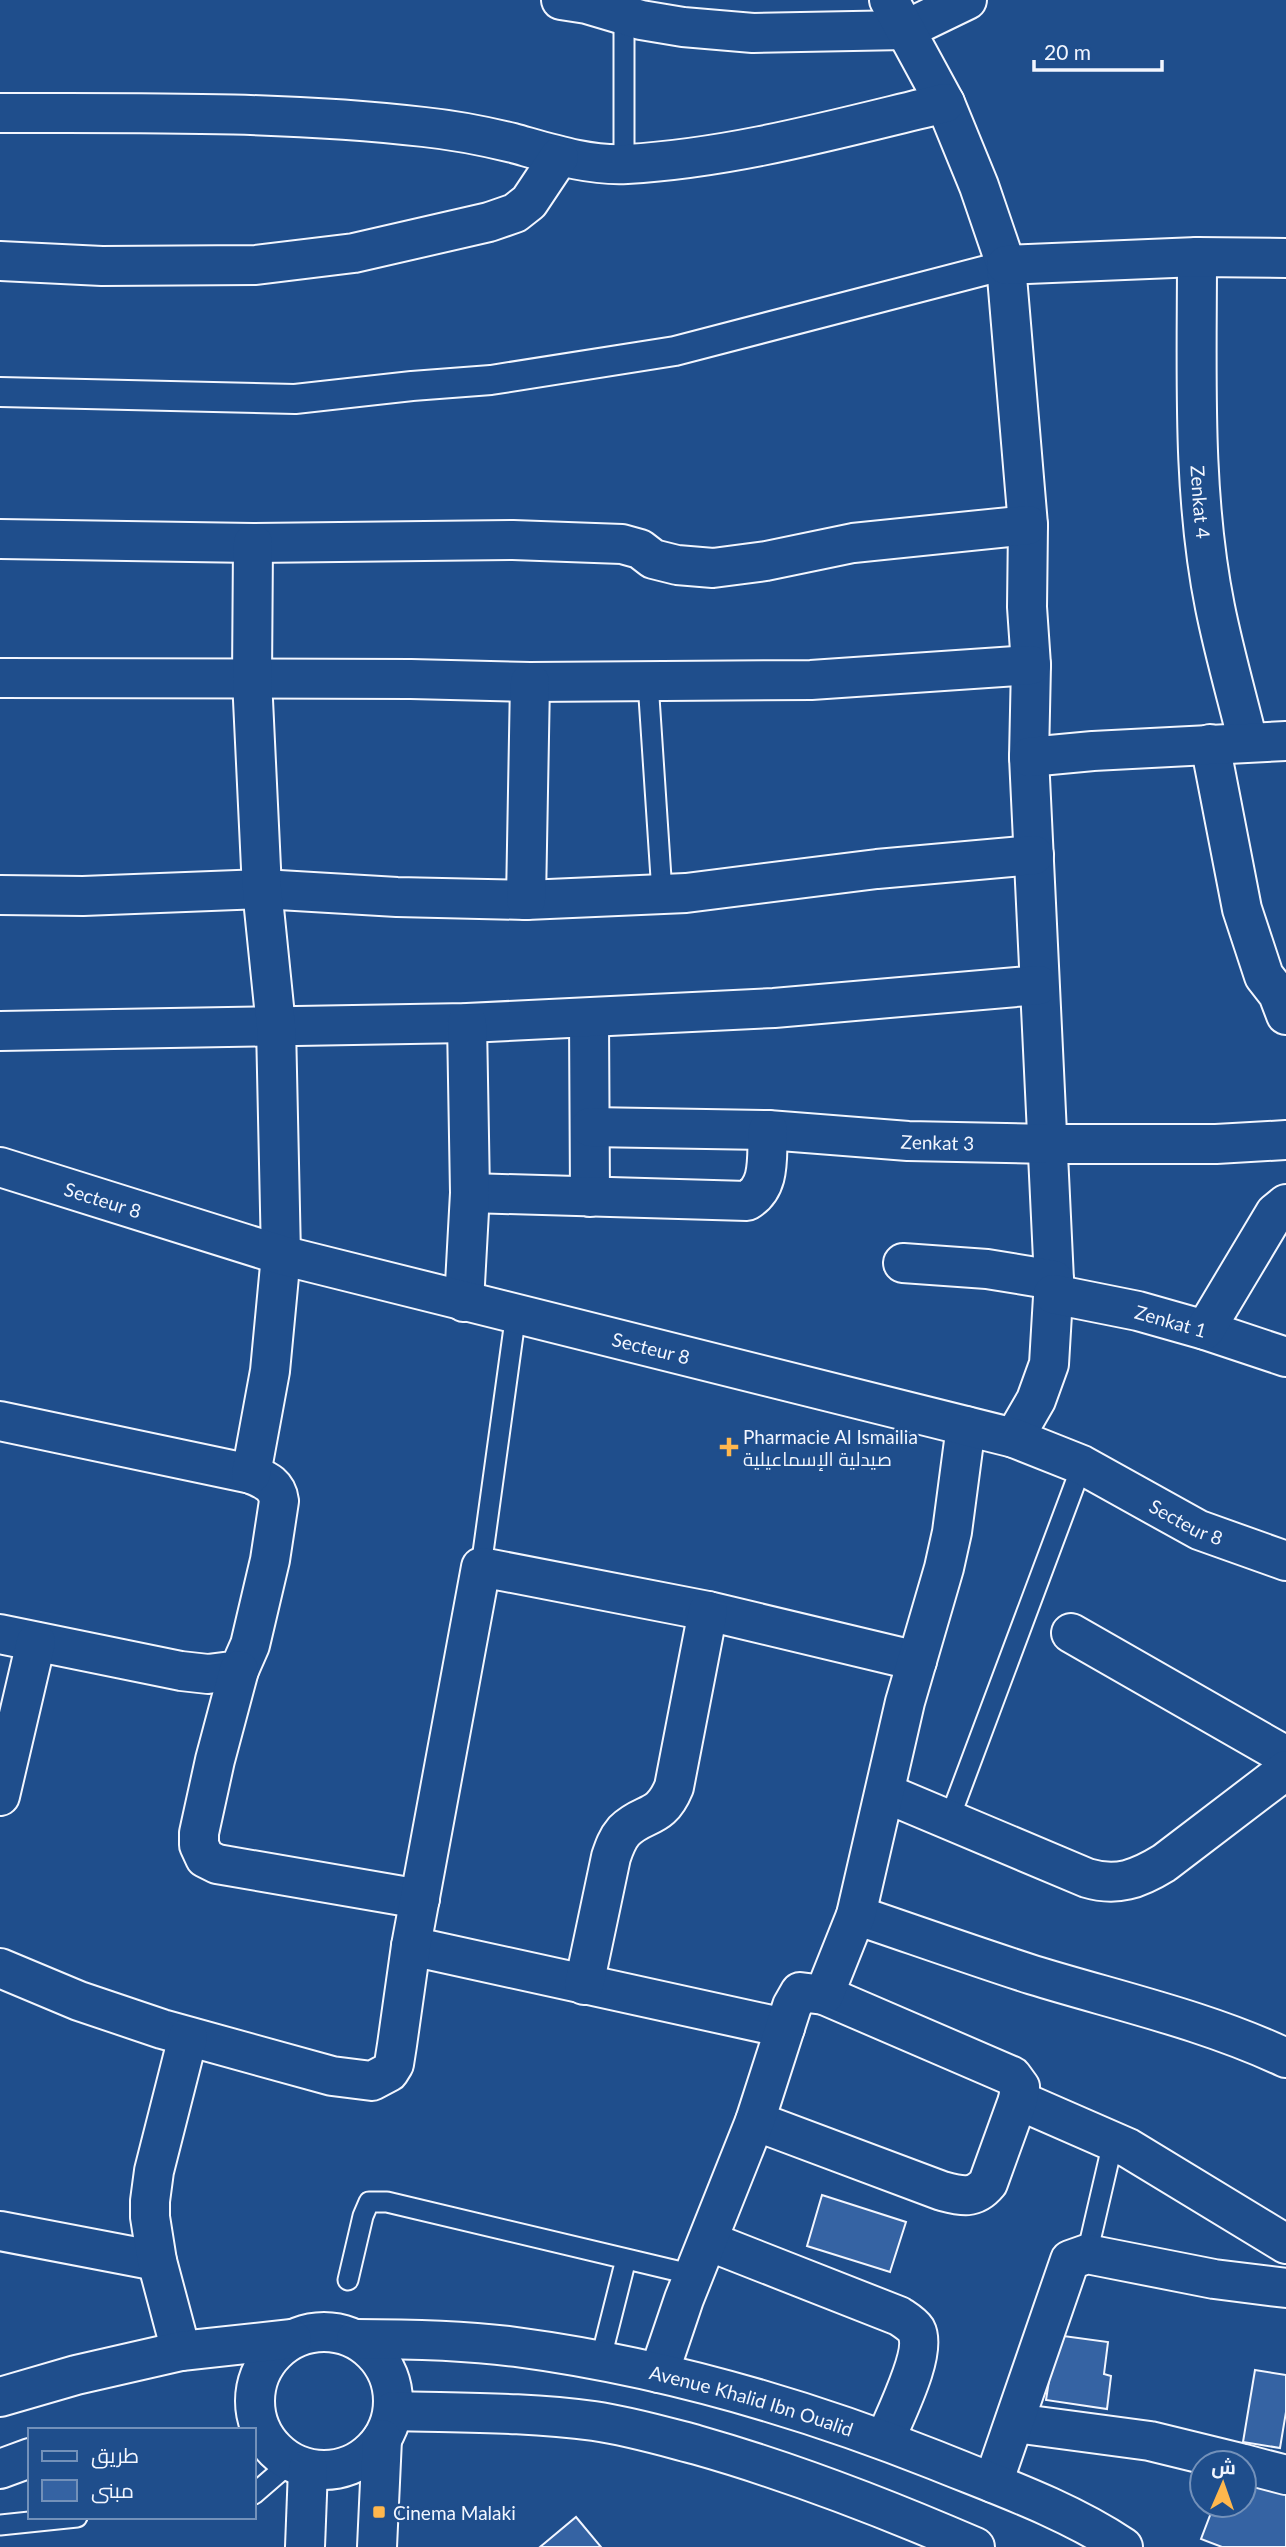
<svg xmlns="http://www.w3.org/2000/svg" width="1286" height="2547" viewBox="0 0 1286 2547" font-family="Lato,Cairo,sans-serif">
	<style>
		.building { fill: #3563a3; stroke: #f2f6ff; stroke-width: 2 }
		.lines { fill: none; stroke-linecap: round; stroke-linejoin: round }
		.service-casing { stroke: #f2f6ff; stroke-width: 23 }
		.pedestrian-casing { stroke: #f2f6ff; stroke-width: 32 }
		.minor-casing { stroke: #f2f6ff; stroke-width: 42 }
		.tertiary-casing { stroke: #f2f6ff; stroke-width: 42 }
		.secondary-casing { stroke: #f2f6ff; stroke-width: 42 }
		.service { stroke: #1f4e8c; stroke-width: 19 }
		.pedestrian { stroke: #1f4e8c; stroke-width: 28 }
		.minor { stroke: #1f4e8c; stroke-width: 38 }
		.tertiary { stroke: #1f4e8c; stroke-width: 38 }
		.secondary { stroke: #1f4e8c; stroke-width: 38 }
		.poi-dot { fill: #ffb74d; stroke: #1f4e8c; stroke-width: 2.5 }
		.labels { text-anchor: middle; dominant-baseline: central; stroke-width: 5; stroke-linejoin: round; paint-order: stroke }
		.street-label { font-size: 19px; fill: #f2f6ff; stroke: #1f4e8c }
		.poi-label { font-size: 19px; fill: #f2f6ff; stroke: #1f4e8c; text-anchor: start }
	</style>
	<rect width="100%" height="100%" fill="#1f4e8c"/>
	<path class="building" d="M822 2195 906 2222 890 2272 807 2246Z
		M1056 2335 1108 2342 1104 2374 1111 2376 1107 2409 1046 2400Z
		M1255 2370 1286 2375V2412L1280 2448 1243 2442Z
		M1244 2472 1286 2489V2547H1222L1201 2539 1214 2505H1244Z
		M576 2517 601 2547H540Z"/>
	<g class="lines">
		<g class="service-casing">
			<path id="service" d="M624 11V164
				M648 682 662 893
				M481 1567 516 1313
				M949 1820 1082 1465
				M1087 2254 1113 2142
				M348 2280 363 2216 369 2202H387L694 2275
				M600 2362 626 2259
				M254 2494 291 2462
				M0 2525 77 2517"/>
		</g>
		<g class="pedestrian-casing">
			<path id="pedestrian" d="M0 392 295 399 412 386 491 380 675 351 1006 265"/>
		</g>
		<g class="minor-casing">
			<g id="minor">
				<path d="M561 0 587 4 641 20 683 27 753 33 905 30 967 0"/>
				<path d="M889 0 945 103 979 186 1006 265 1028 525 1027 607 1031 665 1029 757 1054 1280 1049 1364 1036 1400 1014 1438"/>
				<path d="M0 113C141 113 284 111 424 127 453 130 484 136 513 143 549 153 588 166 627 164 734 158 840 128 945 103"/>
				<path id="s1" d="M1197 257C1197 373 1192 493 1215 607 1224 652 1237 697 1248 742"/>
				<path d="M0 261 102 266 256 265 354 253 489 222 515 213 529 202 559 157"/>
				<path d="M1006 265 1197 257 1286 258"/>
				<path d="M0 539 253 543 513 540 622 544 640 549 653 559 677 565 713 568 766 561 853 543 1028 525"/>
				<path d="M0 678 411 679 530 682 811 680 1031 665"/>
				<path d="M1210 744 1242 909 1264 976 1278 994 1286 1015"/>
				<path d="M1029 757 1093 751 1286 741"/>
				<path d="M0 895 83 896 262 889 397 897 526 900 686 893 877 869 1034 855"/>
				<path d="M526 900 530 682"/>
				<path d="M589 1018 590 1197"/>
				<path d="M0 1031 467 1023 774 1008 1039 985"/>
				<path id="s2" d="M590 1127 768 1130 908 1141 1048 1144H1216L1286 1140"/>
				<path d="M470 1193 747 1201C772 1186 766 1156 768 1130"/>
				<path d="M903 1263 987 1269 1054 1280"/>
				<path id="s3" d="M1053 1294 1138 1311 1205 1330 1286 1357"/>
				<path d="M464 1302 470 1193 467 1023"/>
				<path d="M1205 1330 1275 1213 1286 1204"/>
				<path d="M0 1421 251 1474C265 1480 277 1484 279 1501L270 1560 250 1645 239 1670 208 1674 181 1671 0 1634"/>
				<path d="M251 1474 270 1371 281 1255 276 1026 262 889 252 679 253 543"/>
				<path d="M1071 1633 1286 1756"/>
				<path d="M239 1670 215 1760 199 1833V1845L205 1858 217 1864 420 1899"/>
				<path d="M885 1793 1087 1878C1117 1887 1138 1879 1164 1863L1286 1770"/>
				<path d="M0 1796 36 1642"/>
				<path d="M856 1915C915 1935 974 1956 1033 1975 1118 2001 1205 2020 1286 2058"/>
				<path d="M411 1946 785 2028"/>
				<path d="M0 1968 79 2001 162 2029 332 2076 372 2081 389 2072 394 2064 397 2045 411 1946 481 1567 708 1611 917 1661"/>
				<path d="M584 1985 611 1857C614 1848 617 1839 624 1831 644 1811 660 1821 674 1787L708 1611"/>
				<path d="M1018 2100 1128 2148 1286 2244"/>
				<path d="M755 2121 942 2191C961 2196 974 2200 988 2183L1018 2100 1020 2087 1012 2076 824 1995"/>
				<path d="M0 2231 157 2261"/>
				<path d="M708 2241 899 2316C905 2320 912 2324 916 2330 928 2352 894 2417 885 2440"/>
				<path d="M181 2351 157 2261 150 2217V2201L154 2171 188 2037"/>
				<path d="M659 2373 684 2299 755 2121 792 2006 800 1992 824 1995 856 1915 905 1702 944 1568 952 1532 966 1426"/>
				<path d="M1015 2423 1150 2441 1240 2463"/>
				<path d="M1244 2464 1286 2475"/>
				<path d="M993 2483 1070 2260 1087 2254 1214 2279 1286 2288"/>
			</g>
		</g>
		<g class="tertiary-casing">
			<g id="tertiary">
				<path id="s4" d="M0 1167 281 1255 1014 1438 1082 1465 1199 1530 1286 1561"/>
			</g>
		</g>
		<g class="secondary-casing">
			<g id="secondary">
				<circle cx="324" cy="2401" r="69"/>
				<path id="s5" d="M356 2339C409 2339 463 2340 516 2347 659 2366 801 2407 935 2460 999 2486 1066 2509 1123 2547"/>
				<path d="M0 2397 76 2375 181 2351 292 2339"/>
				<path d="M393 2411C460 2413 528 2412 594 2421 629 2426 663 2436 697 2445 792 2472 885 2508 975 2547"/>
				<path d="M0 2469 30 2458"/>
				<path d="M305 2547 308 2469"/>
				<path d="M377 2547 382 2439"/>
			</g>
		</g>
		<use href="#service" class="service"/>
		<use href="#pedestrian" class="pedestrian"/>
		<use href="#minor" class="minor"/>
		<use href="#tertiary" class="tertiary"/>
		<use href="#secondary" class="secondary"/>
	</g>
	<g class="poi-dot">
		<path d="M725.5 1436.5h7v7h7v7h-7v7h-7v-7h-7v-7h7z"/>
		<rect x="372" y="2505" width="14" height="14" rx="3.5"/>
	</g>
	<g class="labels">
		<g class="street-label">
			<text stroke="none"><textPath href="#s1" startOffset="245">Zenkat 4</textPath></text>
			<text stroke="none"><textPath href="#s2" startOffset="348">Zenkat 3</textPath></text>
			<text stroke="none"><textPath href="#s4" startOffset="108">Secteur 8</textPath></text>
			<text stroke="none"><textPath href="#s3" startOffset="121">Zenkat 1</textPath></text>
			<text stroke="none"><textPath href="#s4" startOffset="676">Secteur 8</textPath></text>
			<text stroke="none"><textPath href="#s4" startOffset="1242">Secteur 8</textPath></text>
			<text stroke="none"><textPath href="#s5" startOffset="402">Avenue Khalid Ibn Oualid</textPath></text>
		</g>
		<g class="poi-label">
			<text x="743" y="1436">Pharmacie Al Ismailia<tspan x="743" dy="22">صيدلية الإسماعيلية</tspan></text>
			<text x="393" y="2512">Cinema Malaki</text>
		</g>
	</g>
	<rect x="28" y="2428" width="228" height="91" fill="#1f4e8c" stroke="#7391ba" stroke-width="2"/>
	<rect x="42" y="2451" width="35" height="10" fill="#1f4e8c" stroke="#7391ba" stroke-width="2"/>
	<text x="91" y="2463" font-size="21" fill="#f2f6ff">طريق</text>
	<rect x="42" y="2480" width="35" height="21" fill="#3563a3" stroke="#7391ba" stroke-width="2"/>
	<text x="91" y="2498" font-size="21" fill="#f2f6ff">مبنى</text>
	<g transform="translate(1223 2484) rotate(2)"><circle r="33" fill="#1f4e8c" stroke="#7391ba" stroke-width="2"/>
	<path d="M0-5L12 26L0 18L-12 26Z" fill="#ffb74d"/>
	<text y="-10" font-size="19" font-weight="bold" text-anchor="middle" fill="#f2f6ff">ش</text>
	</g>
	<path d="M1034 60v10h128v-10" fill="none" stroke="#f2f6ff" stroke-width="3.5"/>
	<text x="1044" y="60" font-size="21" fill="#f2f6ff" stroke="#1f4e8c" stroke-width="5" paint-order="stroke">20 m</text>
</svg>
